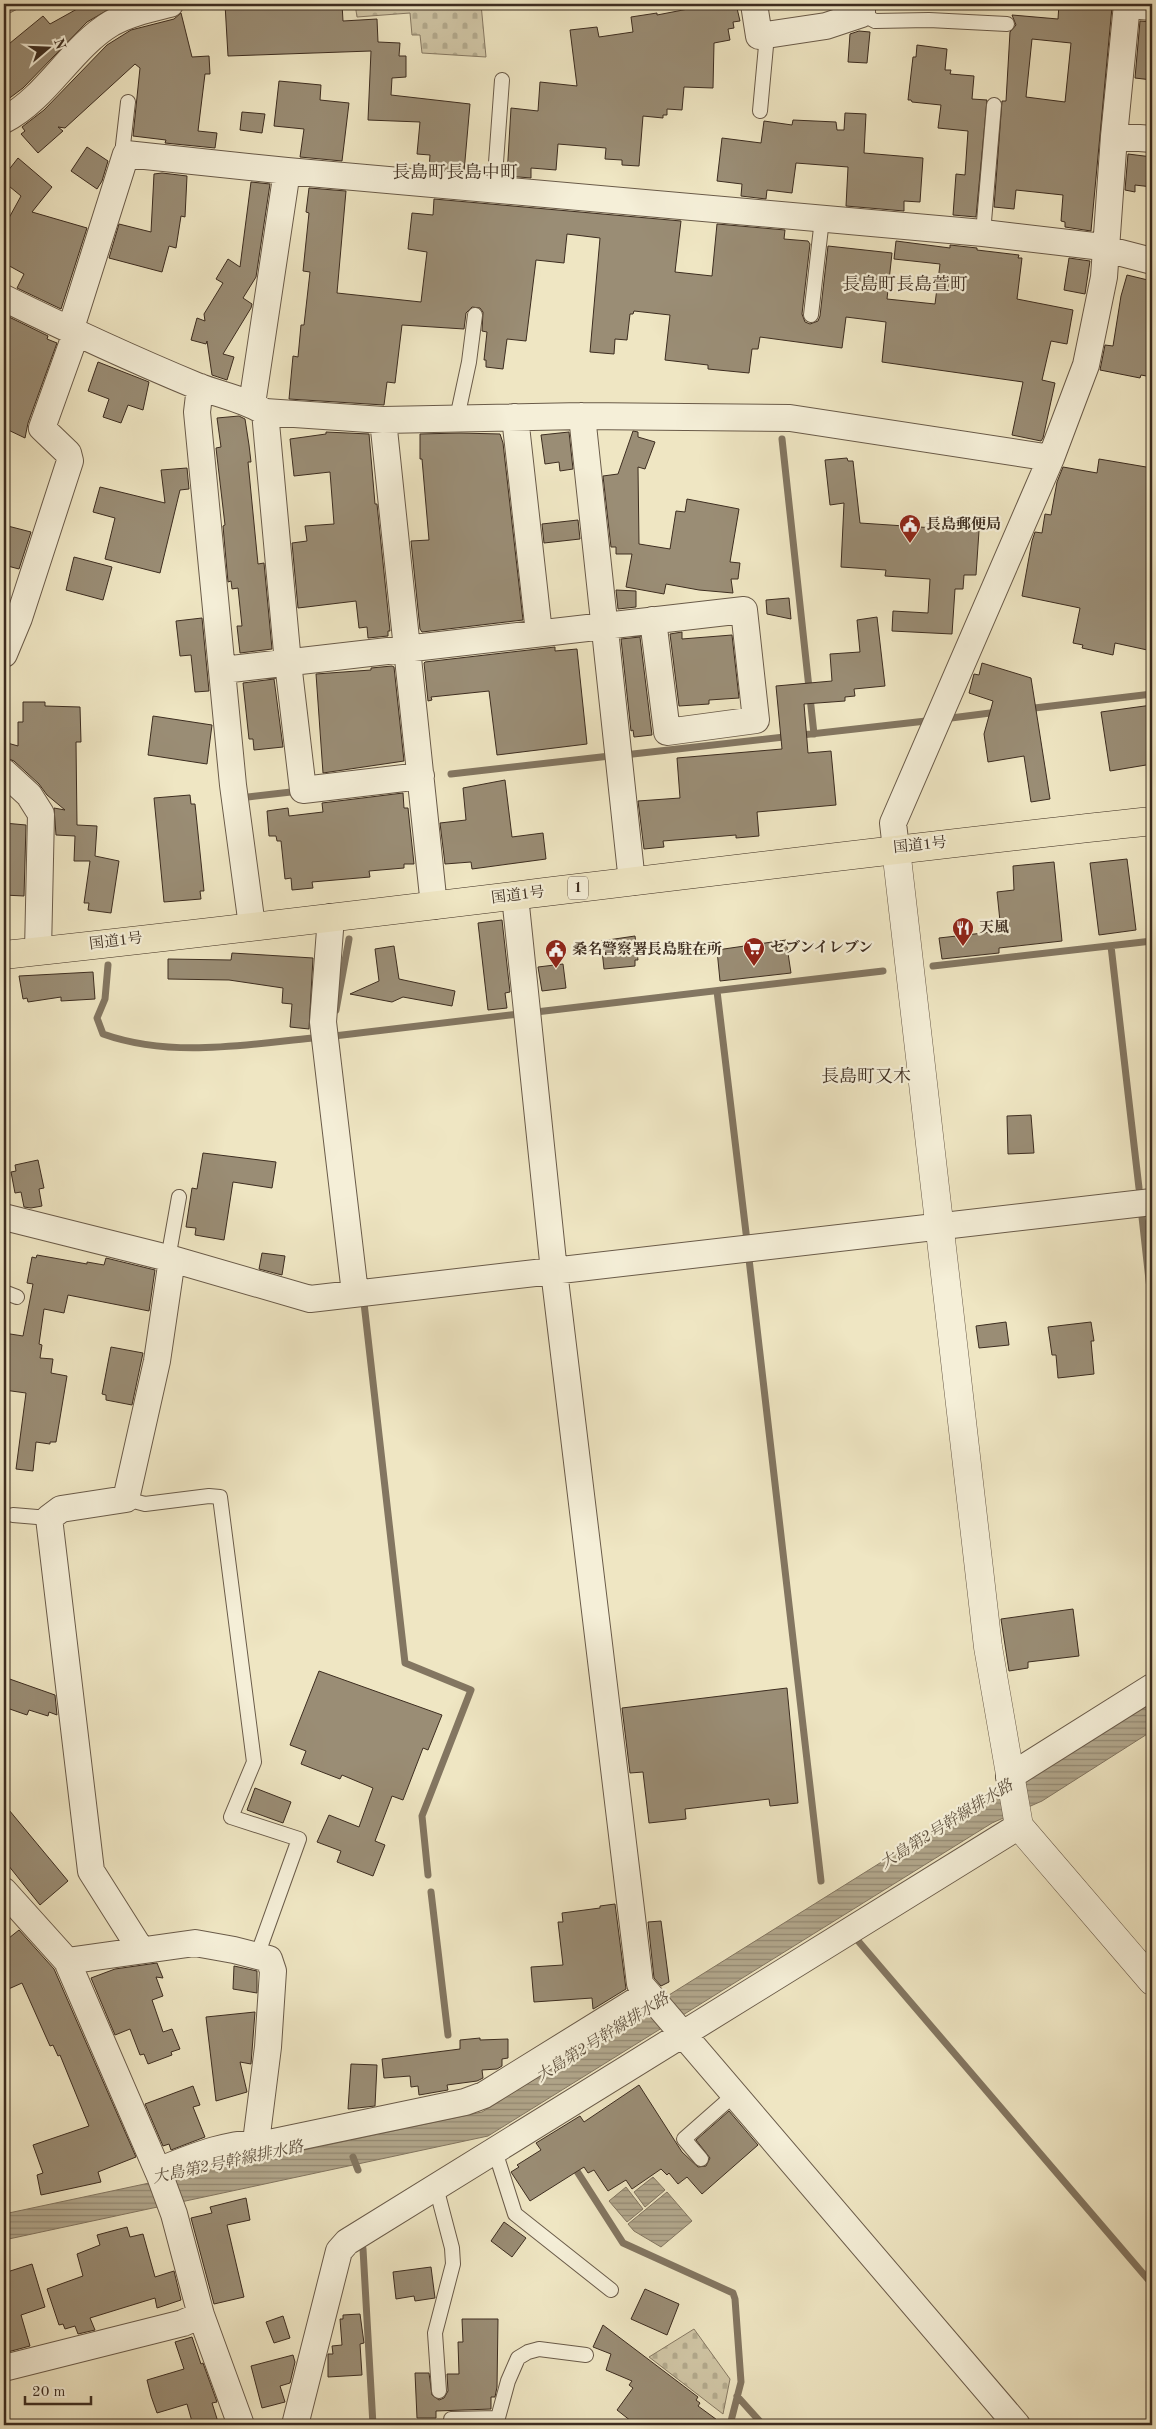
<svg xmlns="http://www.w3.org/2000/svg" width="1156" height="2429" viewBox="0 0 1156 2429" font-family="'Old Standard TT','Noto Serif JP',serif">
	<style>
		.cemetery { fill: url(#cemetery-stones); stroke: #877a64 }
		.water { fill: url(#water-rules); stroke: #837661 }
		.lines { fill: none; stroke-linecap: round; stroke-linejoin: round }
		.stream { stroke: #837661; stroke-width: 7 }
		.building { fill: #9a8d75; stroke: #3d2d20; fill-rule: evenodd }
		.service-casing { stroke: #6a5b49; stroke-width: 16 }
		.minor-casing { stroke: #6a5b49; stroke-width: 28 }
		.tertiary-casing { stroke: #6a5b49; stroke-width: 29 }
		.trunk-casing { stroke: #3d2d20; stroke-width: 29 }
		.service { stroke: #f5efd8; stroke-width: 14 }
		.minor { stroke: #f5efd8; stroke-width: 26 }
		.tertiary { stroke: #f5efd8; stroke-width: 28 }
		.trunk { stroke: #efe6c3; stroke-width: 28 }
		.labels { text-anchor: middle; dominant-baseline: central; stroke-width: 4.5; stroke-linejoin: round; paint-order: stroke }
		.shield { fill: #f5efd8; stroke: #746757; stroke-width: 1 }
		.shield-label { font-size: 14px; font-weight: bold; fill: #3d2d20 }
		.poi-label { font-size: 15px; font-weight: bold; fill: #3d2d20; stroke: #f5efd8; text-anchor: start }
		.street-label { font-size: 15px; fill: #3d2d20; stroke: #f5efd8 }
		.water-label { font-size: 16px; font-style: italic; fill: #605240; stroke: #f5efd8 }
		.quarter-label { font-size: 18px; fill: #3d2d20; stroke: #f5efd8 }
	</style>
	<defs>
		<pattern id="cemetery-stones" width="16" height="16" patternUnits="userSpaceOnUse" patternTransform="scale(1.25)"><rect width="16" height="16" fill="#d1c7a7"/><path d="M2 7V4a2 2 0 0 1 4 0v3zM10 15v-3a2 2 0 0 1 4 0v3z" fill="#b4ab8f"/></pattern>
		<pattern id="water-rules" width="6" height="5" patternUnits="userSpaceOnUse" patternTransform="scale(1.25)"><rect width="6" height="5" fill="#b2a78c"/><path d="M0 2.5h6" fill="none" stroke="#928872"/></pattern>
	</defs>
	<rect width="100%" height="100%" fill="#efe6c3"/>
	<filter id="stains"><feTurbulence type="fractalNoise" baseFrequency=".004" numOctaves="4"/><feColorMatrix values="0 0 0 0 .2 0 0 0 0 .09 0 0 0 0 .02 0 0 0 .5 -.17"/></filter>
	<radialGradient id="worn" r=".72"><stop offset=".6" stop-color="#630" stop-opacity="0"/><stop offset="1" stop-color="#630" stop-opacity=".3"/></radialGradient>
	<path class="cemetery" d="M355 4H481L486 57 422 53 420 35H412L410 13 357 17Z
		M694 2329 730 2379 723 2414 649 2357Z"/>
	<path class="water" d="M4 4H27L4 16Z
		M1152 1701V1731L1042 1801 992 1823 488 2136 4 2240V2214L482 2112 979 1801 1031 1777Z
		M653 2177 665 2190 645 2207 634 2192Z
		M626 2187 643 2209 627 2222 609 2201Z
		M667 2192 692 2221 661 2247 634 2231 628 2224Z"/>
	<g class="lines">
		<path class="stream" d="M782 439 814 734
			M1026 709 1152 694
			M951 718 998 712
			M624 755 926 721
			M451 774 610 756
			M248 797 291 792
			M1111 946 1139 1188
			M108 965 105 999 97 1018 103 1034C171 1058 243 1045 313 1038
			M933 966 1152 941
			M717 991 747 1241
			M336 1010 349 939
			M536 1012 883 971
			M334 1036 519 1014
			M1142 1217 1152 1307
			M749 1259 821 1881
			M364 1303 405 1663 471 1690 422 1816 428 1875
			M431 1892 448 2035
			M859 1942 1152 2284
			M353 2157 358 2170
			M573 2165 623 2243 733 2293 735 2299 741 2382 730 2425
			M363 2249 373 2425
			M737 2396 763 2425"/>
	</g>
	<path class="building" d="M86 4H118L87 22 23 88 7 100 4 96V48L43 16 50 24Z
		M225 4H342L343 21 377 19 378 42 400 43 399 56H406V77L392 78 391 95 470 104 464 172 429 169 430 155 417 154 420 122 368 120 371 51 228 56Z
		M714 4H736L740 21 733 22 734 28 728 29 730 40 714 43 713 88 684 87 682 110 667 109V115H663V118L643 116 639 166 622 165V160L605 159 606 148 558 144 556 170 531 168V178L507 176 511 108 538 111 540 82 577 86 570 30 597 27 599 37 633 32 631 17 657 13V15Z
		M1059 4H1100L1112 7 1091 231 1065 227V222L1061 221 1063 195 1016 190 1014 209 994 207 1002 101H1006L1010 32 1016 25 1012 15 1058 19ZM1032 39 1071 43 1065 102 1026 97Z
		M181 13 192 57 209 56 210 74H205L198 131 217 133 215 148 165 143 166 140 133 136 140 68 135 64 65 128 58 127 63 131 38 153 21 134 25 131 22 127 44 110 107 45 131 30 174 19Z
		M1140 21 1152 22V80L1135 78Z
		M859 31 870 32 867 63 848 62 850 34Z
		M917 45 947 49 945 70H951L950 74 974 76 972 99 987 100 976 217 953 215 956 174 965 175 968 131 938 128 941 105 912 102 911 100H908L913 57H916Z
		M279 81 321 85 320 100 349 103 342 161 300 157 304 129 274 126Z
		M242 112 265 114 262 133 240 130Z
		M845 113 866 114 864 153 923 158 920 202 904 201V211L846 206 848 167 796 163 792 193 767 190 766 199 741 196 742 184 717 181 722 138 761 143 764 121 792 125 793 120 836 122 837 130H844Z
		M87 147 108 161 102 181 97 189 71 171Z
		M1128 154 1152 157V187L1135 185V192L1125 190Z
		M18 158 52 187 32 212 87 228 61 309 17 288 24 274 4 263V227L21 196 4 182V176Z
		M162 173 187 176 185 217 181 216 176 248 169 246 162 272 109 258 119 224 151 232 154 174Z
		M251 182 270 184 256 277 243 298 252 304 251 308 223 354 234 357 227 380 212 375 207 341 206 344 191 340 197 318 205 321 204 314 223 283 216 279 228 259 240 267Z
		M309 188 346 191 337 293 421 302 427 252 408 249 412 213 433 215 434 199 681 221 675 272 712 276 717 224 785 230 784 239 808 241 810 244 802 314 805 322 810 324 818 321 820 316 828 246 892 253 887 299 935 304 940 264 894 259 896 241 950 248V245L977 248V250L1019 255 1018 258H1022L1017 299 1073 310 1067 344 1051 341 1042 380 1055 383 1043 438 1041 441 1012 435 1023 382 882 362 886 322 846 317 842 348 760 337 758 349H752L749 373 708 369V365L665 360 670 315 634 311 633 314H630L627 340 615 339 614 354 590 352 600 238 567 234 564 263 536 260 526 341 507 339 503 369 486 367V360H484L487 332 482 331 483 312 480 308 472 307 466 313 464 329 402 325 395 383 387 382 384 405 289 399 293 356 298 357 301 325H304L310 272 303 271 309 213 306 212Z
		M1069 258 1090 261 1085 294 1064 290Z
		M1127 275 1152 281V377L1141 375 1140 378 1100 370 1105 345 1113 346 1121 296Z
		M9 317 48 336 47 339 57 343 28 423 25 438 4 428V328Z
		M98 362 149 382 143 410 128 405 121 423 103 417 109 399 88 391Z
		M239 416 245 419 249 445 251 462H248L258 564 264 563 272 649 240 653 237 626H242L238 588 232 589 231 581 228 582 223 526 225 525 216 448 221 447 217 418Z
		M633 431 638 432V437L655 442 645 469 638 467 639 544 670 549 676 511 685 512 687 499 739 509 730 562 740 563 738 579H731L733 593 699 590 666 584 664 594 626 587 632 554H616V547H611L603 476 618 474Z
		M326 432 369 434 375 504H377L390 631H388V636L368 638 367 627 359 628 356 601 298 608 292 543 307 541 305 526 334 524 330 472 294 476 290 439 326 434Z
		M569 432 573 469 560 471 559 462 545 464 541 435Z
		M460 433 500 434 503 443 523 620 422 632 420 629 411 541 429 540 422 459H420V434Z
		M847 458 848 461H853L860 523 979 531 976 575H964L963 589H955L952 634 892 631 893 611 928 613 930 579 885 576 886 570 841 567 844 503 830 505 825 460Z
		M1099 459 1152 468V651L1115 643 1113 655 1082 648 1083 645 1073 643 1080 608 1022 596 1032 541 1035 532 1042 533 1045 514 1051 515 1057 482 1063 467 1097 473Z
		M187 468 189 489 180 490 160 573 105 559 115 518 93 512 100 487 165 503 161 470Z
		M578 520 580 539 544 543 542 524Z
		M4 525 31 532 19 569 4 565Z
		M74 557 112 567 103 600 66 590Z
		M616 590 636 591V607L618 609Z
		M789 598 791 619 767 614 766 600Z
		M877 617 885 686 854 689 855 696 845 697V701L804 704 808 753 831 751 836 805 757 812 759 836 736 838V835L663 841 664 847 644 849 638 801 680 798 677 758 782 749 776 686 832 681 830 654 860 652 857 620Z
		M202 618 209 691 195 692 191 655 180 656 176 621Z
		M682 632V639L732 635 739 698 709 700V704L679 706 670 634Z
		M640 637 652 735 634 737 633 730 631 731 621 639Z
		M555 647V651L577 649 587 744 497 755 489 691 431 697 432 700 428 701 424 663 425 662Z
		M982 663 1031 678 1050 799 1031 802 1024 756 988 762 984 734 993 701 969 693 974 674 979 675Z
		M392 666 394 667 404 761 323 773 316 674 371 670V668Z
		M274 679 283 747 254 750 253 739H249L243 683Z
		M23 702H45V706L80 707 81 742H76L77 825 97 826 95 856 119 861 111 913 88 910 89 903H84L90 861H74L75 836 56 835 54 808 65 810 47 795 39 784 14 761 4 757V742L18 746V722H23Z
		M1152 705V764L1110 771 1101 712Z
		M153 716 212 725 207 764 148 755Z
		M505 780 512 837 543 833 546 859 472 869 471 862 445 864 440 823 466 820 463 788Z
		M403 793 404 808H408L414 864H404V868L369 871 370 877 312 882 313 888 292 890 291 878 285 879 281 841H277L276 836H269L267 811 288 808 289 816 323 812 322 803Z
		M190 795 191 804H195L204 891H200L201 899 164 902 154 798Z
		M4 823 26 825 24 896 4 895Z
		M1127 859 1136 930 1099 935 1090 863Z
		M1054 862 1062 941 999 948V953L942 959 939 938 1001 931 997 892 1014 890 1013 866Z
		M502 920 510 992 505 993 507 1008 488 1010 478 923Z
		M635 936 638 960H635V966L604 969 601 941Z
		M786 940 791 973 720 981 717 950Z
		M394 946 399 979 455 991 452 1006 403 997 392 1002 350 994 379 981 375 949Z
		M232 953 313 958 309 1029 290 1027 292 1004 282 1003 283 988 229 980 168 979V959L231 960Z
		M563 964 566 988 542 991 538 967Z
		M93 972 95 999 61 1001V997L28 1002 27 998 23 999 19 976Z
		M1031 1115 1034 1153 1008 1154 1007 1116Z
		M203 1153 276 1162 272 1188 233 1182 224 1240 195 1235 196 1228 186 1227 192 1188 197 1189Z
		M38 1160 44 1188 39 1189 42 1206 31 1208 24 1207 21 1192 15 1193 11 1172 16 1171 15 1165Z
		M262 1253 285 1256 282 1275 259 1269Z
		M37 1255 87 1264V1262L104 1265 106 1258 155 1270 149 1311 68 1295 64 1313 44 1309 39 1344 42 1345 40 1358 53 1359 51 1373 67 1376 56 1442H50V1444L36 1442 33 1471 16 1469 26 1393 4 1390V1333L23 1336 33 1284 27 1283 32 1257 36 1258Z
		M1006 1322 1009 1345 979 1348 976 1326Z
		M1091 1322 1094 1341H1091L1094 1374 1058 1378 1056 1355H1052L1048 1327Z
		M111 1347 143 1353 132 1405 106 1400V1395L102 1394Z
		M1073 1609 1079 1656 1028 1662V1668L1009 1671 1001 1619Z
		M319 1671 442 1715 428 1750 423 1748 403 1800 392 1796 375 1841 385 1845 373 1876 337 1862 341 1851 317 1842 329 1815 359 1827 373 1788 342 1775 340 1779 301 1764 306 1751 290 1745Z
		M4 1677 55 1695 57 1715 49 1712 48 1716 29 1710 27 1715 4 1707Z
		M787 1688 798 1803 770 1806 769 1799 685 1809 686 1819 649 1823 643 1772 630 1773 622 1708Z
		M255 1788 291 1802 283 1823 247 1810Z
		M4 1804 68 1881 40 1905 4 1860Z
		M615 1904 626 1989 595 2008 593 2009 592 1998 534 2002 531 1967 563 1965 558 1922H563L562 1913 600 1908V1906Z
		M661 1921 669 1982 661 1986 654 1978 648 1922Z
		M19 1930 54 1969 136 2157 98 2172 101 2182 41 2195 37 2175 43 2173 33 2145 89 2126 60 2055 58 2056 53 2045 50 2046 22 1983 4 1991V1942Z
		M157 1963 163 1978 156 1977 163 1996 152 2000 163 2032 172 2029 180 2049 171 2052 172 2055 148 2064 144 2054 140 2055 130 2029 115 2035 91 1978 115 1969Z
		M234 1966 257 1971V1993L233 1989Z
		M255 2012 251 2064 240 2062 247 2092 216 2101 206 2017Z
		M480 2038V2040L508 2039V2058L502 2059V2066L497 2069 482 2070 483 2078 477 2081 447 2085 448 2090 419 2095 418 2086 411 2087 410 2076 384 2078 382 2059 460 2049V2040Z
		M351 2064 377 2065 375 2106 348 2109Z
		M639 2085 682 2152 698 2167 706 2166 710 2158 696 2140 729 2111 758 2145 702 2194 687 2177 678 2184 669 2173 667 2175 661 2169 632 2189 626 2180 608 2191 594 2170 588 2173 584 2167 530 2201 511 2172 519 2167 517 2165 541 2150 536 2143 580 2116 584 2122Z
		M193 2086 200 2105 193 2107 205 2137 171 2150 169 2144 163 2146 145 2104Z
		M246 2198 250 2220 227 2225 244 2297 214 2304 191 2218 212 2213 210 2207Z
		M504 2222 526 2238 512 2257 491 2241Z
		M127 2227 130 2237 143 2234 155 2277 174 2271 181 2300 157 2308 155 2298 90 2318 95 2330 78 2334 75 2326 65 2329 63 2324 59 2325 47 2289 83 2276 77 2254 100 2245 97 2235Z
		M32 2264 45 2307 21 2315 30 2346 4 2353V2273Z
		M431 2267 435 2298 415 2301 414 2296 396 2299 393 2272Z
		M645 2289 679 2304 667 2335 631 2319Z
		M360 2314 364 2343 360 2344 362 2375 328 2377V2354H333L332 2346 342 2345 340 2319H343V2315Z
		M283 2316 290 2338 274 2343 266 2322Z
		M462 2319H498L497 2387 495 2397H491V2409L436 2411V2418H417L415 2373H429L432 2395 439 2400 444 2398 448 2391 447 2374H459L458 2342H463Z
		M603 2325 698 2397 696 2400 700 2403 698 2406 724 2425H636L617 2410 633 2388 629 2385 632 2381 606 2370 611 2354 593 2347Z
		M192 2337 201 2364 203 2363 217 2402 212 2403 219 2425H193L187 2404 157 2413 151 2396 147 2380 184 2369 175 2342Z
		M293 2355 295 2362 290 2383 280 2386 285 2402 262 2408 251 2366Z"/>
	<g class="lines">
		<g class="service-casing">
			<path id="service" d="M1127 11 1152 13
				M862 14 875 21 929 20 1007 24
				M760 111 767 35
				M126 154 123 145 128 102
				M494 190 502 80
				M983 233 994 105
				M811 315 822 219
				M457 418 469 362 475 315
				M168 1259 179 1197
				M4 1292 17 1297
				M126 1499 145 1504 209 1496 220 1497 254 1762 231 1817 299 1839 257 1956
				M13 1515 49 1518
				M495 2151 515 2214 611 2290
				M701 2159 684 2139 734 2095
				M436 2187 452 2248 453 2264 435 2333 439 2391
				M451 2419 498 2418
				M496 2425 508 2381 518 2358 528 2352 539 2349 586 2355"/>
		</g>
		<g class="minor-casing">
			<path id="minor" d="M754 4 759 36 826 26 862 14V4
				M4 120C47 98 71 47 112 23 130 13 150 9 170 4
				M1114 136 1152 139
				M4 298C67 329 132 359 197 386 220 395 244 399 265 412L383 420 582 416 790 418 1051 458
				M70 331 126 154 287 171 983 233 1094 246 1152 261
				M200 387 197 412 233 785 252 926
				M252 404 287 171
				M265 412 288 663 303 790 421 776
				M582 416 632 882
				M515 417 539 633
				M383 420 434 906
				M4 654 19 618 70 461 68 453 42 428 76 333
				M223 670 744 610 756 720 667 732 653 620
				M4 772 29 795 41 814 38 951
				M896 849 893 823 1051 458 1086 365 1104 277 1114 136 1127 4
				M515 896 554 1271 640 1984 1017 2425
				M331 917 323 1022 355 1293
				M4 1217 172 1259 310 1299 1152 1202
				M1009 1777 1152 1687
				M4 1891 67 1961 160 2176 174 2214 201 2315 241 2425
				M141 1950 91 1871 49 1518 61 1509 126 1499 157 1361 172 1259
				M67 1961 195 1943 234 1950 269 1959 273 1971 268 2047 256 2142
				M158 2171C199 2154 229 2142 274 2142L465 2102 484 2095 647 1994
				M4 2368 183 2323 201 2315
				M295 2425 339 2251 347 2242 1019 1826"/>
		</g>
		<g class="tertiary-casing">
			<path id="tertiary" d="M896 849 988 1647 1019 1826 1152 1981"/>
		</g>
		<g class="trunk-casing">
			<path id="trunk" d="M4 955C387 914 769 862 1152 821"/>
		</g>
		<use href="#service" class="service"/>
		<use href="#minor" class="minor"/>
		<use href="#tertiary" class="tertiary"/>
		<use href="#trunk" class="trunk"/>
	</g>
	<defs>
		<g id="civic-pin" transform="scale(1.125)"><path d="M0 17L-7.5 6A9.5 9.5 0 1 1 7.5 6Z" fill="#8f2418" stroke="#f5efd8"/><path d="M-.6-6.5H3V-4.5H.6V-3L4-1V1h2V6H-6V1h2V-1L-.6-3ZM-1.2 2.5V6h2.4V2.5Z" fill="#fff"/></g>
		<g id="restaurant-pin" transform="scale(1.125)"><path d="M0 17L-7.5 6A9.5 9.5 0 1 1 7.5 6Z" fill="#8f2418" stroke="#f5efd8"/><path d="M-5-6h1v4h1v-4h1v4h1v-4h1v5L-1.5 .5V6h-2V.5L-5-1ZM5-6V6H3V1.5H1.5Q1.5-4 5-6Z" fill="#fff"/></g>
		<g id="supermarket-pin" transform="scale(1.125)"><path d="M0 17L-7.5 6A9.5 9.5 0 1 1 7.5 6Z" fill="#8f2418" stroke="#f5efd8"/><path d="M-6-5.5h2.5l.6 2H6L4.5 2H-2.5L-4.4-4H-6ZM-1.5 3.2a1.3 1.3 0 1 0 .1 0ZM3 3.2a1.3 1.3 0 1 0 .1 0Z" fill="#fff"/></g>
	</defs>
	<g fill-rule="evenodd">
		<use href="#civic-pin" x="910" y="525"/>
		<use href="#restaurant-pin" x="963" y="928"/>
		<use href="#supermarket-pin" x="754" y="948"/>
		<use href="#civic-pin" x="556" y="950"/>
	</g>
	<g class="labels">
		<rect class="shield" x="568" y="876.5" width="20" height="23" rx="4"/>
		<g class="shield-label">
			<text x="578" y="888">1</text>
		</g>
		<g class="poi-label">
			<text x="926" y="525">長島郵便局</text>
			<text x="979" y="928">天風</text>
			<text x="770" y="948">セブンイレブン</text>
			<text x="572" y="950">桑名警察署長島駐在所</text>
		</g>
		<g class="street-label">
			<text transform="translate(920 846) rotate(-6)">国道1号</text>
			<text transform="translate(518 896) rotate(-7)">国道1号</text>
			<text transform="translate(116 942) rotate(-7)">国道1号</text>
		</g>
		<g class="water-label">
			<text transform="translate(947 1825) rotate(-32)">大島第2号幹線排水路</text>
			<text transform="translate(603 2038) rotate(-32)">大島第2号幹線排水路</text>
			<text transform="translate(228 2163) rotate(-12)">大島第2号幹線排水路</text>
		</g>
		<g class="quarter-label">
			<text x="455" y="173">長島町長島中町</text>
			<text x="905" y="285">長島町長島萱町</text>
			<text x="866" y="1077">長島町又木</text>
		</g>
	</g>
	<rect width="1156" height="2429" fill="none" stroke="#efe6c3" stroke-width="20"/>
	<rect x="5" y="5" width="1146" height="2419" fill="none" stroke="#3d2d20" stroke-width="2.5"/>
	<rect x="10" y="10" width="1136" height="2409" fill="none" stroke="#3d2d20"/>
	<g transform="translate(48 48) rotate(71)" stroke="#f5efd8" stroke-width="4" paint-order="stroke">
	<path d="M0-4L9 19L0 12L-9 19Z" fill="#3d2d20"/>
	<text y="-8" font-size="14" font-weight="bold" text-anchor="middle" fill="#3d2d20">N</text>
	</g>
	<path d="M25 2396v8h66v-8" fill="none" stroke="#3d2d20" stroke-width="2.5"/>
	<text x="32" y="2396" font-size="15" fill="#3d2d20" stroke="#f5efd8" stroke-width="4" paint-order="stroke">20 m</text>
	<rect width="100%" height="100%" filter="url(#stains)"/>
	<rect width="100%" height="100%" fill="url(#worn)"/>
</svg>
